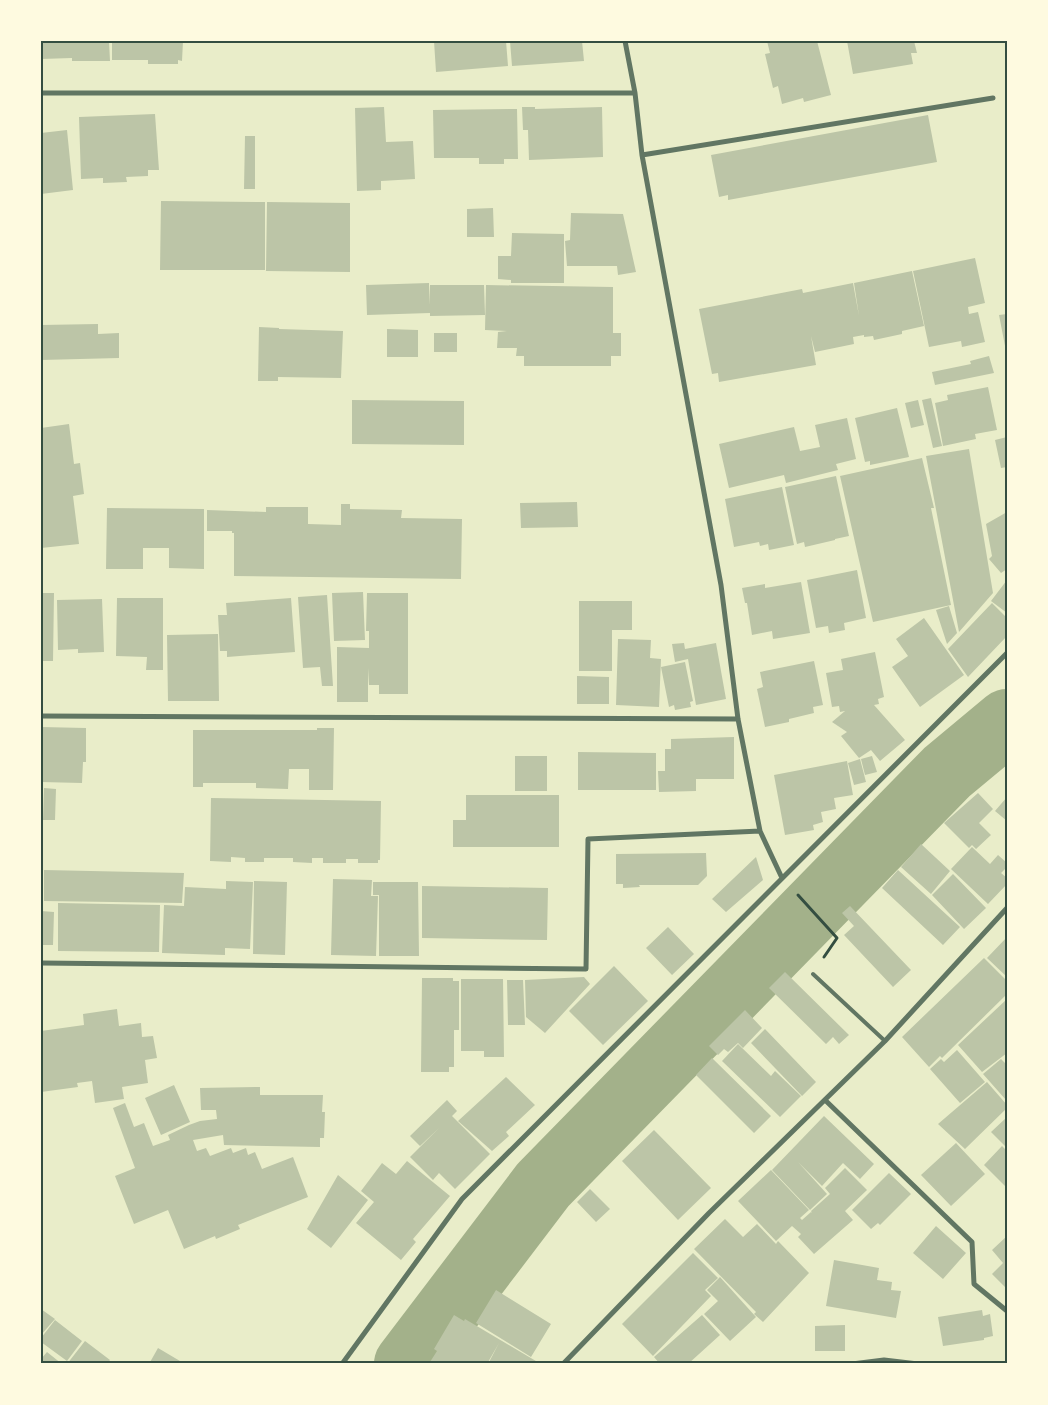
<svg xmlns="http://www.w3.org/2000/svg" width="1048" height="1405" viewBox="0 0 1048 1405" font-family="Commissioner,sans-serif">
	<style>
		.lines { fill: none; stroke-linecap: round; stroke-linejoin: round }
		.river { stroke: #a3b18a; stroke-width: 66 }
		.building { fill: #bcc5a7 }
		.path { stroke: #344e41; stroke-width: 3 }
		.service { stroke: #617663; stroke-width: 4 }
		.minor { stroke: #617663; stroke-width: 5 }
		.neatline { fill: none; stroke: #344e41; stroke-width: 2 }
	</style>
	<rect width="100%" height="100%" fill="#e9edc9"/>
	<g class="lines">
		<path class="river" d="M407 1364 543 1185 947 772 1007 722"/>
	</g>
	<path class="building" d="M41 41H109L110 61H72V58L41 59Z
		M112 41H183L182 61 178 60V64H148V60H112Z
		M434 41H506L508 66 436 72Z
		M510 41H582L584 61 512 66Z
		M767 41H817L831 95 804 102 803 98 782 104 778 86 773 88 765 54 770 53Z
		M847 41H914L917 53H911L913 64 853 74Z
		M384 107 386 142 413 141 415 179 381 181V190L357 191 355 108Z
		M522 107H535V109L602 107 603 157 529 160 528 130H523Z
		M517 109 518 159H504V164H479V158H434L433 110Z
		M155 114 159 170H148V176L126 177 127 182 103 183V178L81 179 79 117Z
		M928 115 937 162 728 200V195L719 197 711 155Z
		M67 130 73 190 41 194V133Z
		M245 136H255V189H244Z
		M161 201 265 202V270H160Z
		M267 202 350 203V272L266 271Z
		M493 208 494 237H467V209Z
		M571 213 623 214 636 272 618 275 617 266H567L565 241 570 240Z
		M512 233 564 234V283H511V280L498 279V256H511Z
		M975 258 985 303 968 307 969 314 978 312 985 342 962 347 961 341 929 347 913 271Z
		M912 271 924 326 902 331V334L874 340 873 336 864 337V335L853 337 854 344 815 352 811 336 816 365 719 382 718 373 712 374 699 309 802 289 803 293 853 283 859 316 854 283Z
		M429 283V305L430 285H484L485 315 430 316V313L367 315 366 285Z
		M486 285 613 287V333H621V356H611V366H524V356H516L517 348H497L498 332 507 331 485 330Z
		M1007 314V351H1006L999 315Z
		M98 324V334L119 333V358L41 360V325Z
		M259 327 279 328V329L343 331 341 378 278 377V381H258Z
		M387 329 418 330V357H387Z
		M434 333H457V352H434Z
		M989 356 994 373 935 385 932 372 971 364 970 361Z
		M988 387 997 430 975 434 976 439 943 446 935 403 948 400 947 395Z
		M931 398 942 446 933 448 922 400Z
		M352 400 464 401V445L352 444Z
		M918 400 924 425 911 428 905 403Z
		M897 408 909 457 870 465V461L865 462 855 418Z
		M847 418 856 459 836 464 838 470 786 483 784 475 729 488 719 444 794 427 800 451 820 447 815 425Z
		M69 424 74 464 80 463 84 494 73 496 79 544 41 548V428Z
		M1007 437V467L1001 468 995 440Z
		M969 449 993 593 959 632 926 456Z
		M922 458 934 508H931L951 605 873 622 840 476Z
		M836 476 849 536 835 539V540L805 547 804 542 797 544 785 487Z
		M782 487 794 545 769 550 768 544 760 546 759 542 734 547 725 499Z
		M577 502 578 527 521 528 520 503Z
		M341 504H350V509L402 510 401 518 462 519 461 579 234 576V533H232V531H207V510L266 512V507H308V524L341 525Z
		M107 508 204 509V569L169 568V548H143V569H106Z
		M1007 512V569L1001 573 989 559 992 556 986 524Z
		M857 570 866 618 844 623 845 630 829 633 828 626 816 628 807 580Z
		M1007 580V613L991 601Z
		M801 582 810 633 773 639 772 631 752 635 747 603H745L742 588 765 584V588Z
		M363 592 365 640 334 641 332 593Z
		M41 593H54L53 661H41Z
		M367 593H408V694H379V685H369L368 668V702H337V647L369 648V631H366Z
		M327 595 333 686H322L320 667 303 668 298 597Z
		M117 598H163V670H146L147 657 116 656Z
		M291 598 295 652 227 657V651H220L218 615H227L226 603Z
		M102 599 104 652 78 653V649L58 650 57 600Z
		M579 601H632V630H612V671H579Z
		M992 603 1007 618V636L968 677 948 649Z
		M949 606 957 633 947 644 936 610Z
		M924 618 964 675 920 707 892 667 908 656 896 639Z
		M218 634 219 701H168L167 635Z
		M618 639 651 640 650 658 661 659 659 707 616 705Z
		M684 643 685 649 716 643 726 699 696 705 688 659 675 662 672 644Z
		M875 652 884 697 878 699 879 704 874 705 905 740 880 761 871 750 859 758 841 736 847 732 832 722 845 711 840 712 839 706 832 707 826 673 843 670 841 659Z
		M814 661 823 705 813 707 814 713 789 719V722L765 727 757 689 763 687 760 672Z
		M685 662 693 701 690 702 691 707 675 710 674 705 669 707 661 667Z
		M577 676 609 677V704H577Z
		M41 727 86 728V762H83L82 783 41 782Z
		M317 728H334L333 790H309V769H289L288 789 256 788V783H203V787H193V730H317Z
		M734 737V779H696V791L659 792 658 771H665V749H671V739Z
		M578 752 656 753V790H578Z
		M515 756H547V791H515Z
		M872 756 877 772 865 775 861 759Z
		M860 759 866 782 854 785 848 763Z
		M847 761 853 795 834 798 836 809 821 812 823 822 813 825 814 830 785 835 774 775Z
		M44 788 56 789 55 820H43Z
		M978 793 993 809 979 823 991 835 976 849 972 845 969 848 944 823Z
		M466 795H559V847H453V820H466Z
		M1007 797V821L995 811Z
		M211 798 381 801 380 860H378V863H358V859H346V863H323V858H312V863L293 862V858H264V862H245V858L231 857V862L210 861Z
		M921 844 950 871 931 894 901 867Z
		M972 847 990 864 998 855 1007 863V867L1001 873 1007 878V884L988 904 951 869Z
		M706 853 707 876 698 885H639L640 887 623 888V884H616V854Z
		M756 857 763 880 726 912 712 899Z
		M44 870 184 873 182 903 44 901Z
		M898 870 960 927 943 945 882 888Z
		M953 874 986 908 964 929 932 895Z
		M333 879 372 880 371 896H378L376 956 331 955Z
		M226 881 253 882 250 949 225 948V955L162 953 164 905 184 906 185 887 226 889Z
		M254 881 287 882 285 955 253 954Z
		M373 882H418L419 956H379V895H373Z
		M422 886 548 888 547 940 422 938Z
		M58 903 160 905 159 952 58 951Z
		M850 906 911 970 893 987 844 935 854 926 842 913Z
		M41 911 54 912 53 945H41Z
		M668 927 694 954 672 975 646 948Z
		M1007 937V977L987 958Z
		M984 958 1007 981V994L942 1058 940 1056 929 1067 902 1037Z
		M614 966 648 1001 603 1045 569 1011Z
		M785 972 849 1035 839 1044 833 1037 826 1044 769 988Z
		M584 977 590 984 545 1033 526 1017 525 980Z
		M422 978H453V981H459V1030H454V1067H449V1072H421Z
		M461 979H503L504 1057H484V1051H461Z
		M507 980H523L525 1025H508Z
		M1007 999V1053L982 1072 958 1045Z
		M117 1009 119 1026 141 1023 142 1037 153 1036 157 1058 145 1060 148 1083 122 1087 124 1099 95 1103 92 1081 77 1083 78 1087 41 1092V1031L84 1025 83 1014Z
		M745 1010 762 1028 743 1048 738 1043 728 1052 724 1049 718 1055 709 1046Z
		M765 1029 816 1082 802 1096 751 1043Z
		M738 1044 771 1076 775 1071 801 1096 780 1117 722 1061Z
		M957 1050 985 1082 960 1103 930 1069 941 1059 944 1062Z
		M712 1058 771 1116 754 1133 696 1075Z
		M1001 1059 1007 1065 1006 1100 983 1074Z
		M506 1077 535 1105 506 1132 509 1136 492 1151 458 1121Z
		M987 1082 1007 1105V1108L965 1149 938 1124Z
		M174 1085 190 1122 161 1135 145 1098Z
		M260 1087V1095H323L322 1112H325L324 1138H320V1147L224 1145 223 1135 193 1140 197 1151 206 1148 210 1156 231 1148 233 1153 246 1148 248 1155 255 1152 262 1169 293 1157 308 1197 238 1225 240 1229 216 1239 215 1236 184 1249 168 1210 134 1224 115 1176 135 1168 113 1108 125 1103 134 1127 144 1123 153 1146 170 1140 168 1135 189 1125 200 1121 217 1119 216 1110H201L200 1088Z
		M447 1100 457 1111 452 1116 490 1154 455 1189 439 1173 433 1180 410 1157 439 1128 420 1146 410 1136Z
		M824 1116 874 1164 860 1179 843 1163 822 1186 798 1162 827 1194 810 1210 772 1170Z
		M1007 1117V1148L991 1132Z
		M654 1130 711 1188 678 1220 622 1161Z
		M956 1143 985 1174 951 1206 921 1175Z
		M1002 1146 1007 1151V1188L984 1165Z
		M407 1161 450 1196 413 1239 416 1242 401 1260 356 1223 374 1202 361 1191 382 1163 396 1174Z
		M845 1168 867 1190 845 1211 853 1220 814 1254 798 1237 801 1234 792 1226 776 1241 738 1201 771 1170 809 1210 800 1218 802 1220 811 1212 812 1213 811 1211 830 1194 825 1188Z
		M889 1173 911 1194 880 1225 878 1223 871 1229 852 1210Z
		M338 1175 368 1200 331 1248 307 1229Z
		M590 1189 610 1209 596 1222 577 1202Z
		M725 1219 743 1237 757 1224 776 1244 778 1241 809 1273 763 1322 754 1314 756 1312 694 1249Z
		M936 1226 966 1253 943 1279 913 1253Z
		M1007 1236V1289L992 1274 1003 1263 992 1250Z
		M693 1253 718 1278 705 1290 711 1296 653 1356 622 1324Z
		M834 1260 879 1268 877 1280 892 1282 891 1290 901 1291 896 1318 826 1306Z
		M720 1277 756 1317 730 1341 704 1314 718 1301 707 1290Z
		M496 1290 551 1324 531 1357 476 1323Z
		M41 1309 55 1319 41 1335Z
		M982 1310 983 1316 990 1314 993 1336 984 1338V1340L943 1346 938 1317Z
		M454 1315 464 1321 465 1319 541 1364H488L499 1343 487 1364H432L430 1362 437 1351 434 1349Z
		M702 1315 720 1335 688 1364H660L654 1357Z
		M55 1320 82 1341 67 1361 41 1342V1338Z
		M845 1325V1351H815V1326Z
		M85 1341 110 1360 107 1364H67Z
		M158 1348 180 1361 178 1364H149Z
		M47 1352 62 1364H41V1359Z"/>
	<g class="lines">
		<path class="path" d="M798 895 837 938 824 957"/>
		<path class="service" d="M813 974 885 1041"/>
		<path class="minor" d="M625 41 635 93 642 155 721 585 738 719 760 831 782 878
			M41 93H635
			M642 155 993 98
			M41 716 738 719
			M41 963 586 969 588 839 760 831
			M825 1100 972 1242 974 1284 1007 1311
			M342 1364 462 1199 1007 653
			M563 1364 709 1213 885 1041 1007 908
			M852 1364 884 1360 918 1364"/>
	</g>
	<rect width="1048" height="1405" fill="none" stroke="#fefae0" stroke-width="85"/>
	<rect x="42" y="42" width="964" height="1320" class="neatline"/>
</svg>
